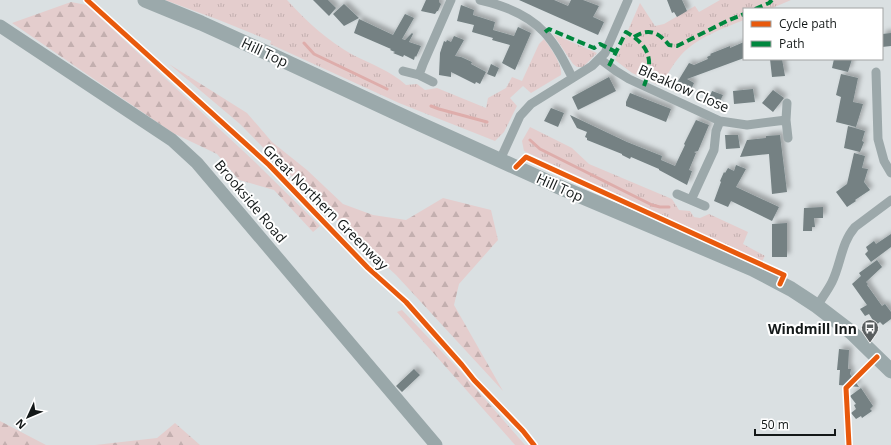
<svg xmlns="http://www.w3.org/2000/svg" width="891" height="445" viewBox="0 0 891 445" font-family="'Open Sans',sans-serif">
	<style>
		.grass { fill: url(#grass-tufts) }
		.forest { fill: url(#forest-firs) }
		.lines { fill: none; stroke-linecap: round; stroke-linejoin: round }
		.stream { stroke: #deadab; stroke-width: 3 }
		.building { fill: #748183; filter: url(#shadow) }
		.street { stroke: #9ca8aa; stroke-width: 9 }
		.secondary { stroke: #99a7a9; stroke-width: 13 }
		.primary { stroke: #9ba9ab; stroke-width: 15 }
		.quiet { stroke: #00873e; stroke-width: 4; stroke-dasharray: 8 4; stroke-linecap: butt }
		.cycleway-casing { stroke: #fff; stroke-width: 8 }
		.cycleway { stroke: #e8590c; stroke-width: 5 }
		.labels { text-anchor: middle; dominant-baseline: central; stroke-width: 4; stroke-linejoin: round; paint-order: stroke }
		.street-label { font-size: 14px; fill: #131818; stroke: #fff }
		.poi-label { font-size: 14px; font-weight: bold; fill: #131818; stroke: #fff; text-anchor: end }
	</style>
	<defs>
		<pattern id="grass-tufts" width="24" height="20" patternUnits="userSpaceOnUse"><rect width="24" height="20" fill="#e4cdcd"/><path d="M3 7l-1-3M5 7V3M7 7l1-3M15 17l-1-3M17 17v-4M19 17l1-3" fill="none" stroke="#c3afaf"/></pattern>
		<pattern id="forest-firs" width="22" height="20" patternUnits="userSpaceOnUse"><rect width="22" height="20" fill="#e4cdcd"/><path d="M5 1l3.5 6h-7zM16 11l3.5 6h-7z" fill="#c3afaf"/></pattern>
		<filter id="shadow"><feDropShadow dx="3.5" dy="-3.5" stdDeviation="2" flood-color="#0004"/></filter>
	</defs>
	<rect width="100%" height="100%" fill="#dae0e2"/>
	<path class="grass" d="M165 0H287C306 21 328 41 353 55 371 64 391 71 406 85L417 84 425 90 437 88 486 108 488 98 506 88 512 77 522 81 539 44 544 39C550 47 563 65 561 75L531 93 523 86 510 98 517 106 504 132 495 141 399 103 270 44 271 41 219 20Z
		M720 0H791L770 9H744V20C724 28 696 38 681 55 673 64 667 75 661 86L632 73 615 60 640 3 655 26 664 24 695 6 699 12Z
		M553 34 597 53 583 67H577L573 64Z
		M530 127 572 148 589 164 672 199 679 210 690 211 694 217 700 218 709 214 748 232 743 244 765 256 762 261 524 151 522 141Z"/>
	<path class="forest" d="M71 2 87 5 94 12 255 162 320 226 313 232 274 190 239 180 217 154 173 133 12 23Z
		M169 64 247 113 272 142 307 170 343 204 373 215 406 220 443 198 491 210 498 240 459 284 454 305 503 391 396 275 315 200 240 124Z
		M402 310 463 374 525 445H515L397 312Z
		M0 421 46 445H0Z
		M175 423 200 445H95L157 438Z"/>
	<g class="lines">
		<path class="stream" d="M304 43 314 54 387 89
			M431 106 439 109 487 122
			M530 140 540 149 652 205 660 207H669"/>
	</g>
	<path class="building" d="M313 0H328L336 8 329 16Z
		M426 0H439V2L441 4 438 11H437L435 14 421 11Z
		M519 0H554L568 6 571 0H583L599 6 593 17 604 22 598 35Z
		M667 0H682L687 11 677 17 674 12 672 13Z
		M344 4 359 18 344 26 333 14Z
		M461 5 474 10 473 15 495 22 493 30 514 36 518 27 531 33 515 70 502 63 510 45 492 40 493 38 472 32 474 25 457 21Z
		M405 14 414 18 402 39 405 40 412 33 413 34 409 42 421 46 416 57 415 56 414 60 404 55 403 57 393 53 395 52 390 50 391 49 354 33 359 19 393 35Z
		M891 33V46L882 47V34Z
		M454 36 464 40 455 56 461 57 472 62 471 64 486 72 480 84 476 82 475 84 451 72V77L439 75 440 53 444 41 446 42 447 40 451 42Z
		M744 42V58L687 79 694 83 689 94 677 89 678 87 675 86 689 63 694 65 708 59 707 57 711 55 710 54 730 46V48Z
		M770 59H782L785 76 772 77Z
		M834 59H852L848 72 832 68Z
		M491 64 499 68 495 77 487 74Z
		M841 74 858 78 853 102 863 104 856 127 836 122 841 97 836 95Z
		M609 77 616 91 578 110 572 97Z
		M753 89 755 102 734 104 733 91Z
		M773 90 784 98 773 112 762 103Z
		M712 91 723 95 717 107 707 103Z
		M630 93 671 109 666 122 626 106V102Z
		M551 108 564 113 558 127 544 121Z
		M570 115 627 142 662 156 661 160 675 166 685 145 684 144 696 120 709 125 698 151 694 152 696 153 689 170 692 171 687 185 659 170V169L631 157 630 159 622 155V154L587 140V138L585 137 587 132 577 128Z
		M848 126 865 131 862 141 864 142 860 152 844 148Z
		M725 135H738L740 148 726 149Z
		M780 135 787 192 772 194 769 154 740 157 747 140 766 138V136Z
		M854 153 865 156 862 168 868 169 864 182 870 190 855 200 856 201 847 207 836 192 847 184Z
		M736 165 746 169 736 187 779 207 772 221 731 201 728 207 714 201 721 182 720 181 724 172 725 173 728 168 734 171Z
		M823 207V218H814L815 227H812V231H803L804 208Z
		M787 223V257H772V224Z
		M891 234V247L871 262 865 254 868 251 866 247 874 241 876 244Z
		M877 260 882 267 866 282 868 284 867 285 882 306 885 304 891 312V319L883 325 880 322 876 325 869 314 865 316 860 309 867 305 852 284 861 276 859 273Z
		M839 349 849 350 848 369H851L850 374 859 387 839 385 840 370H837Z
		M414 369 420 375 402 392 396 386Z
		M861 388 873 406 870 409 872 411 862 418 861 416 856 419 851 413 856 409 854 405 856 404 850 396Z"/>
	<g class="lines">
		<path class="street" d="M480 0C502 5 528 15 544 32 556 45 564 61 572 77
			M600 59 616 71 629 79 720 121 747 125 786 120
			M403 71 419 75 433 82
			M876 72 878 139 884 161 891 173
			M419 75 423 64 451 0
			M787 103 786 120 788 138
			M500 160 520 116 531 104 592 66 605 53 628 0
			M677 194 705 206
			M691 200 714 150 716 131 720 121
			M817 306C822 298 828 290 832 282 841 264 841 243 855 227L891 200"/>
		<path class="secondary" d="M0 26 172 140 197 163 436 445"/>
		<path class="primary" d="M145 0 201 23 265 52 420 124 557 186 753 269 791 289 817 306 851 332 891 371"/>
		<path class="quiet" d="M755 9 769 3 772 0
			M545 32 549 29 594 48 600 44 616 52
			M634 37C649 27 659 33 669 45L677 46 727 21 744 14
			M609 66 626 32C650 46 654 60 644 86"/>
		<g class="cycleway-casing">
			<path id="cycleway" d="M87 0 269 165 368 268 406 302 462 365 474 380 523 431 534 445
				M516 167 526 157 784 275 780 284
				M849 445 846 388 877 357"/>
		</g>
		<use href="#cycleway" class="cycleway"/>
	</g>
	<defs>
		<g id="bus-pin" transform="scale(0.9)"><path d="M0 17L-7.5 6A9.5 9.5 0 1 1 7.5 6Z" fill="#595e5f" stroke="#fff"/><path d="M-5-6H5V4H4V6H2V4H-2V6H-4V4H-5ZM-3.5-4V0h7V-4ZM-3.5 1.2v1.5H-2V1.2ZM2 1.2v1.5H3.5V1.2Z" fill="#fff"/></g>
	</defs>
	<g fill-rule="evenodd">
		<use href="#bus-pin" x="870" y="328"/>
	</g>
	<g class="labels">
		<g class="street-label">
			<text transform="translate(265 52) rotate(25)">Hill Top</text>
			<text transform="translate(684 88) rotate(24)">Bleaklow Close</text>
			<text transform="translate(560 187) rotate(24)">Hill Top</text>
			<text transform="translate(251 201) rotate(50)">Brookside Road</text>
			<text transform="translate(326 207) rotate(45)">Great Northern Greenway</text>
		</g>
		<g class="poi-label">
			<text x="857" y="328">Windmill Inn</text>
		</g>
	</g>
	<rect x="743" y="8" width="140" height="52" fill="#ffffff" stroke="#a1a3a3"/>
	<rect x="751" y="21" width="20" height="6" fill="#e8590c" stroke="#a1a3a3"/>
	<text x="779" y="28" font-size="12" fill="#131818">Cycle path</text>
	<rect x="751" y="41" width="20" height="6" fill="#00873e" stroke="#a1a3a3"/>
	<text x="779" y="48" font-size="12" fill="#131818">Path</text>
	<g transform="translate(28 417) rotate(226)" stroke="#ffffff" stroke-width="3" paint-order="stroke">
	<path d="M0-3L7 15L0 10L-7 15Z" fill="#131818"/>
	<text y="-6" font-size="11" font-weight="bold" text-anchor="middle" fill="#131818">N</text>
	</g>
	<path d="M755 429v6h80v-6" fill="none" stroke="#131818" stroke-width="2"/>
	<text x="761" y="429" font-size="12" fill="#131818" stroke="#ffffff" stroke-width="3" paint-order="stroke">50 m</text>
</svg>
